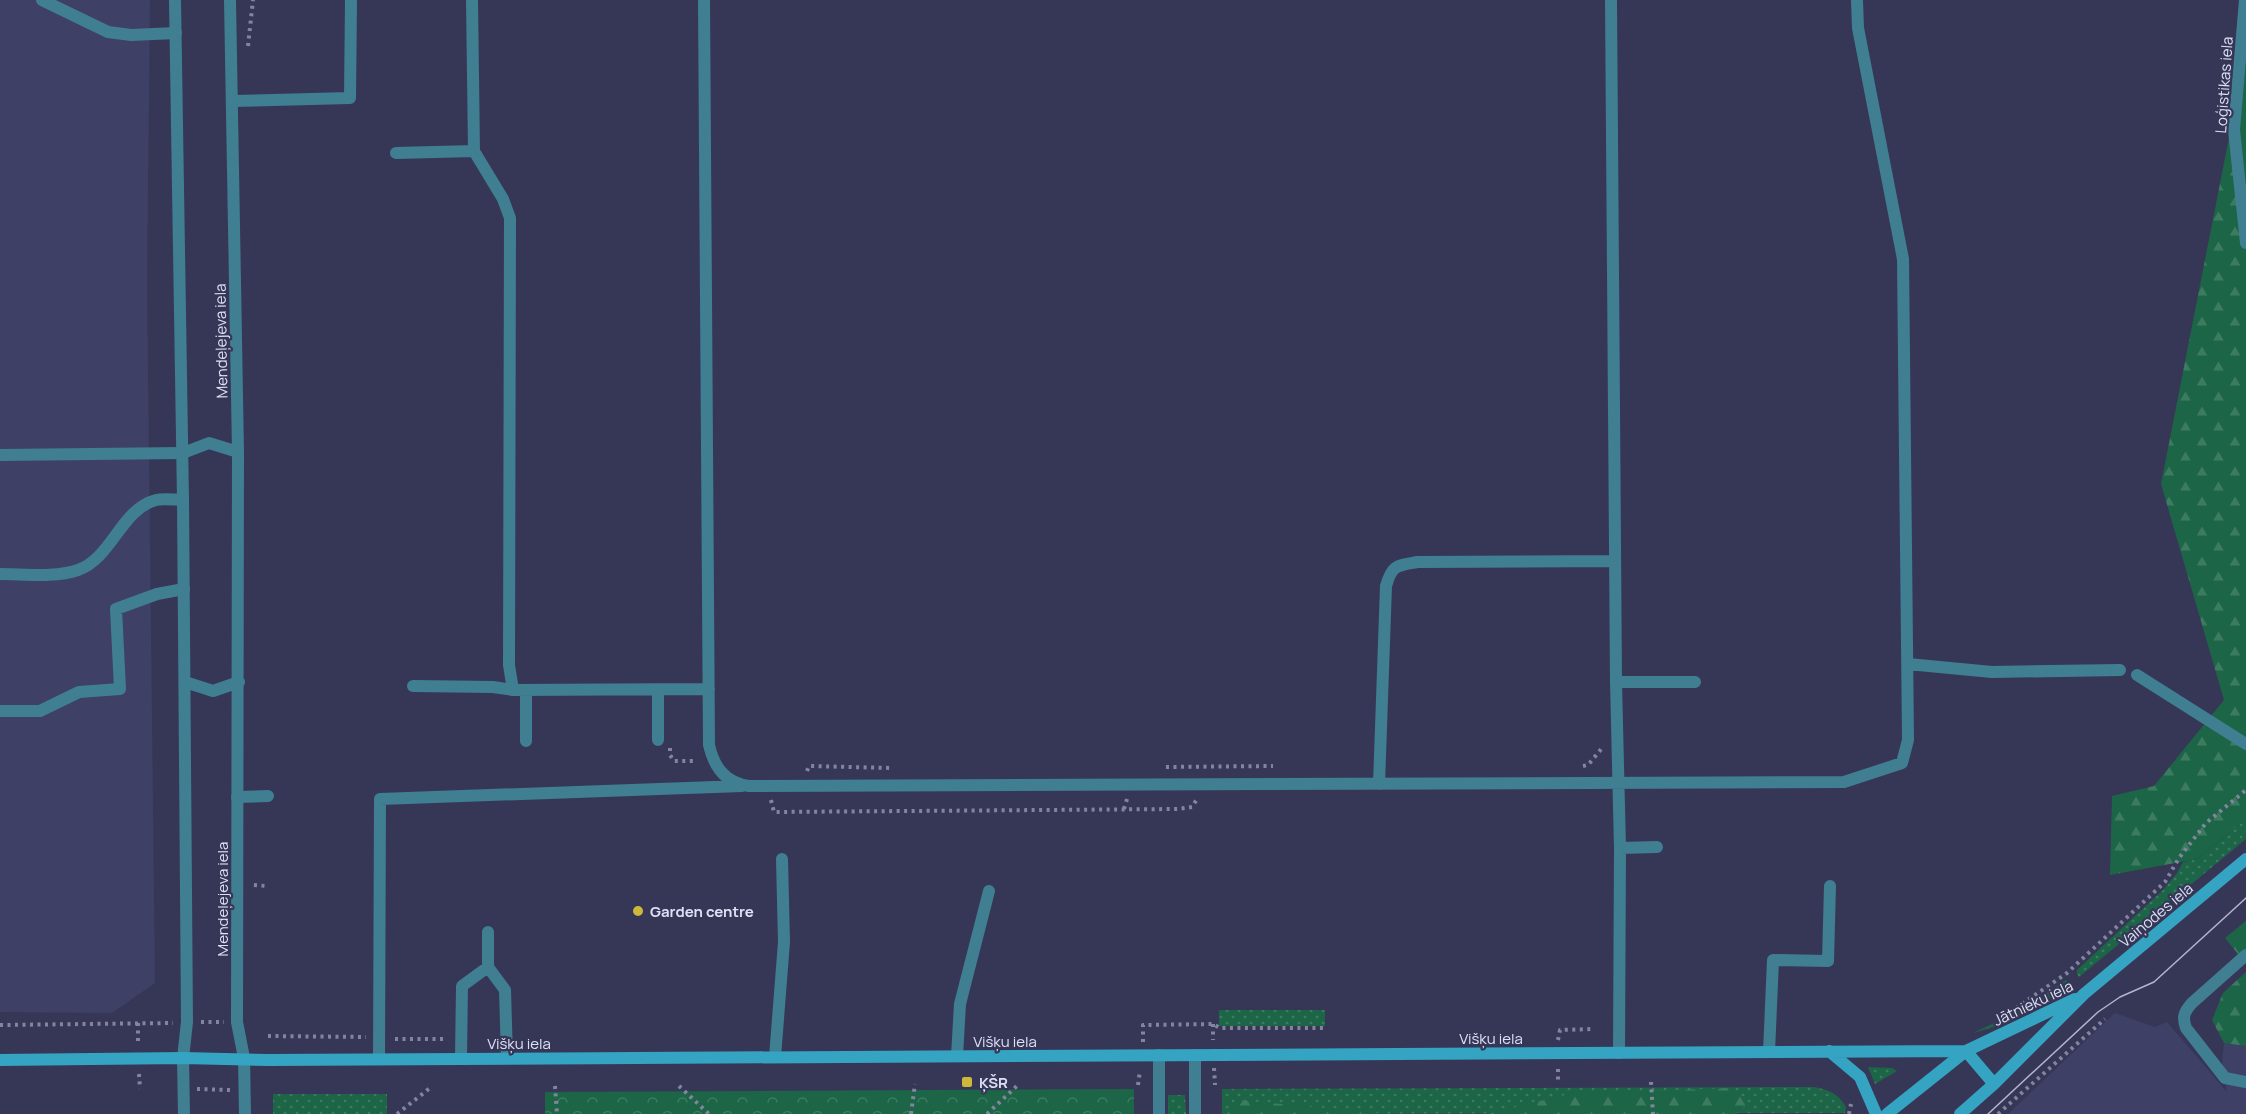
<svg xmlns="http://www.w3.org/2000/svg" width="2246" height="1114" viewBox="0 0 2246 1114" font-family="Manrope,sans-serif">
	<style>
		.built { fill: #3e4066 }
		.grass { fill: url(#grass-dots) }
		.forest { fill: url(#forest-firs) }
		.park { fill: url(#park-crowns) }
		.lines { fill: none; stroke-linecap: round; stroke-linejoin: round }
		.path { stroke: #83859f; stroke-width: 4; stroke-dasharray: 3 4.5; stroke-linecap: butt }
		.lane { stroke: #407e92; stroke-width: 12 }
		.street { stroke: #407e92; stroke-width: 12 }
		.secondary { stroke: #35a3c2; stroke-width: 12 }
		.tram { stroke: #b4b5cd; stroke-width: 1.5 }
		.poi-dot { fill: #ccb939; stroke: #363757; stroke-width: 2 }
		.labels { text-anchor: middle; dominant-baseline: central; stroke-width: 4.5; stroke-linejoin: round; paint-order: stroke }
		.street-label { font-size: 15px; fill: #dee0f5; stroke: #363757 }
		.poi-label { font-size: 15px; font-weight: bold; fill: #dee0f5; stroke: #363757; text-anchor: start }
	</style>
	<defs>
		<pattern id="grass-dots" width="8" height="8" patternUnits="userSpaceOnUse" patternTransform="scale(1.5)"><rect width="8" height="8" fill="#1c6546"/><path d="M2 2h.1M6 6h.1" fill="none" stroke="#3d7b61" stroke-width="1.8" stroke-linecap="round"/></pattern>
		<pattern id="forest-firs" width="22" height="20" patternUnits="userSpaceOnUse" patternTransform="scale(1.5)"><rect width="22" height="20" fill="#1c6546"/><path d="M5 1l3.5 6h-7zM16 11l3.5 6h-7z" fill="#3d7b61"/></pattern>
		<pattern id="park-crowns" width="20" height="18" patternUnits="userSpaceOnUse" patternTransform="scale(1.5)"><rect width="20" height="18" fill="#1c6546"/><path d="M2 6a3 3 0 1 1 6 0M12 15a3 3 0 1 1 6 0" fill="none" stroke="#3d7b61"/></pattern>
	</defs>
	<rect width="100%" height="100%" fill="#363757"/>
	<path class="built" d="M0 0H150L147 282 155 983 112 1013 0 1012Z
		M2115 1013 2155 1027 2167 1022 2227 1092 2222 1063 2224 1043 2246 1046V1114H2008Z"/>
	<path class="grass" d="M2246 819V839L2079 977 2077 974V970L2163 890 2177 873 2183 862 2197 859Z
		M2066 980 2069 984C2041 1007 2008 1024 1973 1033L2022 1010Z
		M1219 1010H1325V1026H1219Z
		M1868 1067 1892 1068 1897 1071 1875 1084Z
		M1814 1087C1829 1090 1838 1093 1846 1107L1845 1113 1222 1114V1089Z
		M273 1094H387V1114H273Z
		M1168 1095H1185L1186 1114H1168Z"/>
	<path class="forest" d="M2246 51V819L2197 859 2110 875 2112 796 2154 786 2224 700 2161 484Z
		M2246 921V964L2225 938Z
		M2246 972V1046L2224 1043 2212 1020 2223 993Z
		M1731 1088 1748 1104 1735 1114H1487L1569 1094Z
		M1238 1100 1390 1114H1224Z"/>
	<path class="park" d="M1134 1089V1114H545V1092Z"/>
	<g class="lines">
		<path class="path" d="M248 46 253 0
			M670 748V755L674 761H693L696 758
			M1583 766 1588 765 1603 747
			M1166 767 1273 766
			M807 771 809 766 892 768
			M771 800 774 812 1178 809 1192 807 1197 799
			M1124 809 1127 799
			M254 885 266 886
			M2016 1008 2067 973 2165 882 2179 858 2206 823 2246 790
			M201 1022H224
			M138 1023V1043
			M1213 1024V1040
			M0 1025 173 1023
			M268 1036 366 1037
			M395 1039H447
			M1558 1040 1560 1030 1593 1029
			M1143 1042V1025L1213 1024 1220 1028H1326
			M1214 1068 1215 1085
			M1558 1069V1083
			M139 1074 140 1089
			M1651 1082 1653 1114
			M1138 1085 1140 1071
			M555 1086 557 1114
			M679 1086 709 1114
			M197 1089 231 1090
			M397 1114 430 1088
			M911 1114 915 1084
			M987 1114 1018 1085
			M1849 1114 1851 1104
			M1998 1114 2105 1019"/>
		<path class="lane" d="M42 0 108 32 131 35 176 33
			M472 0 474 151 503 199 510 218 509 665 513 690
			M704 0 709 745C714 767 725 783 749 786L1844 782 1902 763 1908 740 1903 259 1858 28 1857 0
			M1611 0 1616 682 1620 848 1619 1053
			M232 101 350 98 351 0
			M396 153 474 151
			M0 455 183 453
			M0 574C25 574 54 578 78 570 112 558 121 509 156 500 164 498 175 500 183 500
			M1908 664 1992 672 2120 670
			M2137 675 2246 744
			M1616 682H1695
			M413 686 493 687 513 690 709 689
			M526 690V741
			M658 690V740
			M0 711H40L79 692 120 689 116 609 157 594 184 589
			M1379 784 1386 586C1392 565 1396 566 1417 562L1615 561
			M237 797 268 796
			M1620 848 1657 847
			M488 932V967L505 990 507 1058
			M2246 955 2192 1003C2184 1012 2182 1017 2186 1028L2225 1078 2246 1082
			M1769 1052 1773 960 1828 961 1830 886
			M957 1056 960 1004 989 891
			M775 1057 784 942 782 859
			M461 1058 462 986 488 967
			M379 1059 380 799 742 786"/>
		<path class="street" d="M175 0 183 500 187 1022 183 1058 184 1114
			M230 0 238 452 237 1022 244 1058 245 1114
			M2245 0 2234 130 2246 243
			M183 453 209 443 238 452
			M185 682 213 691 239 682
			M1159 1055V1114
			M1195 1055V1114"/>
		<path class="secondary" d="M1829 1051 1860 1077 1876 1114
			M0 1060 183 1058 268 1060 1966 1051 1994 1084
			M1887 1114 1966 1051 2075 999
			M1960 1114 1994 1084 2084 994 2246 859"/>
		<path class="tram" d="M1988 1114 2098 1012 2120 997 2154 982 2246 898"/>
	</g>
	<g class="poi-dot">
		<circle cx="638" cy="911" r="6"/>
		<rect x="961" y="1076" width="12" height="12" rx="3"/>
	</g>
	<g class="labels">
		<g class="street-label">
			<text transform="translate(2224 85) rotate(-86)">Loģistikas iela</text>
			<text transform="translate(221 341) rotate(-91)">Mendeļejeva iela</text>
			<text transform="translate(222 899) rotate(-90)">Mendeļejeva iela</text>
			<text transform="translate(2156 915) rotate(-40)">Vaiņodes iela</text>
			<text transform="translate(2033 1003) rotate(-25)">Jātnieku iela</text>
			<text x="1491" y="1038">Višķu iela</text>
			<text x="1005" y="1041">Višķu iela</text>
			<text x="519" y="1043">Višķu iela</text>
		</g>
		<g class="poi-label">
			<text x="650" y="911">Garden centre</text>
			<text x="979" y="1082">ĶŠR</text>
		</g>
	</g>
</svg>
